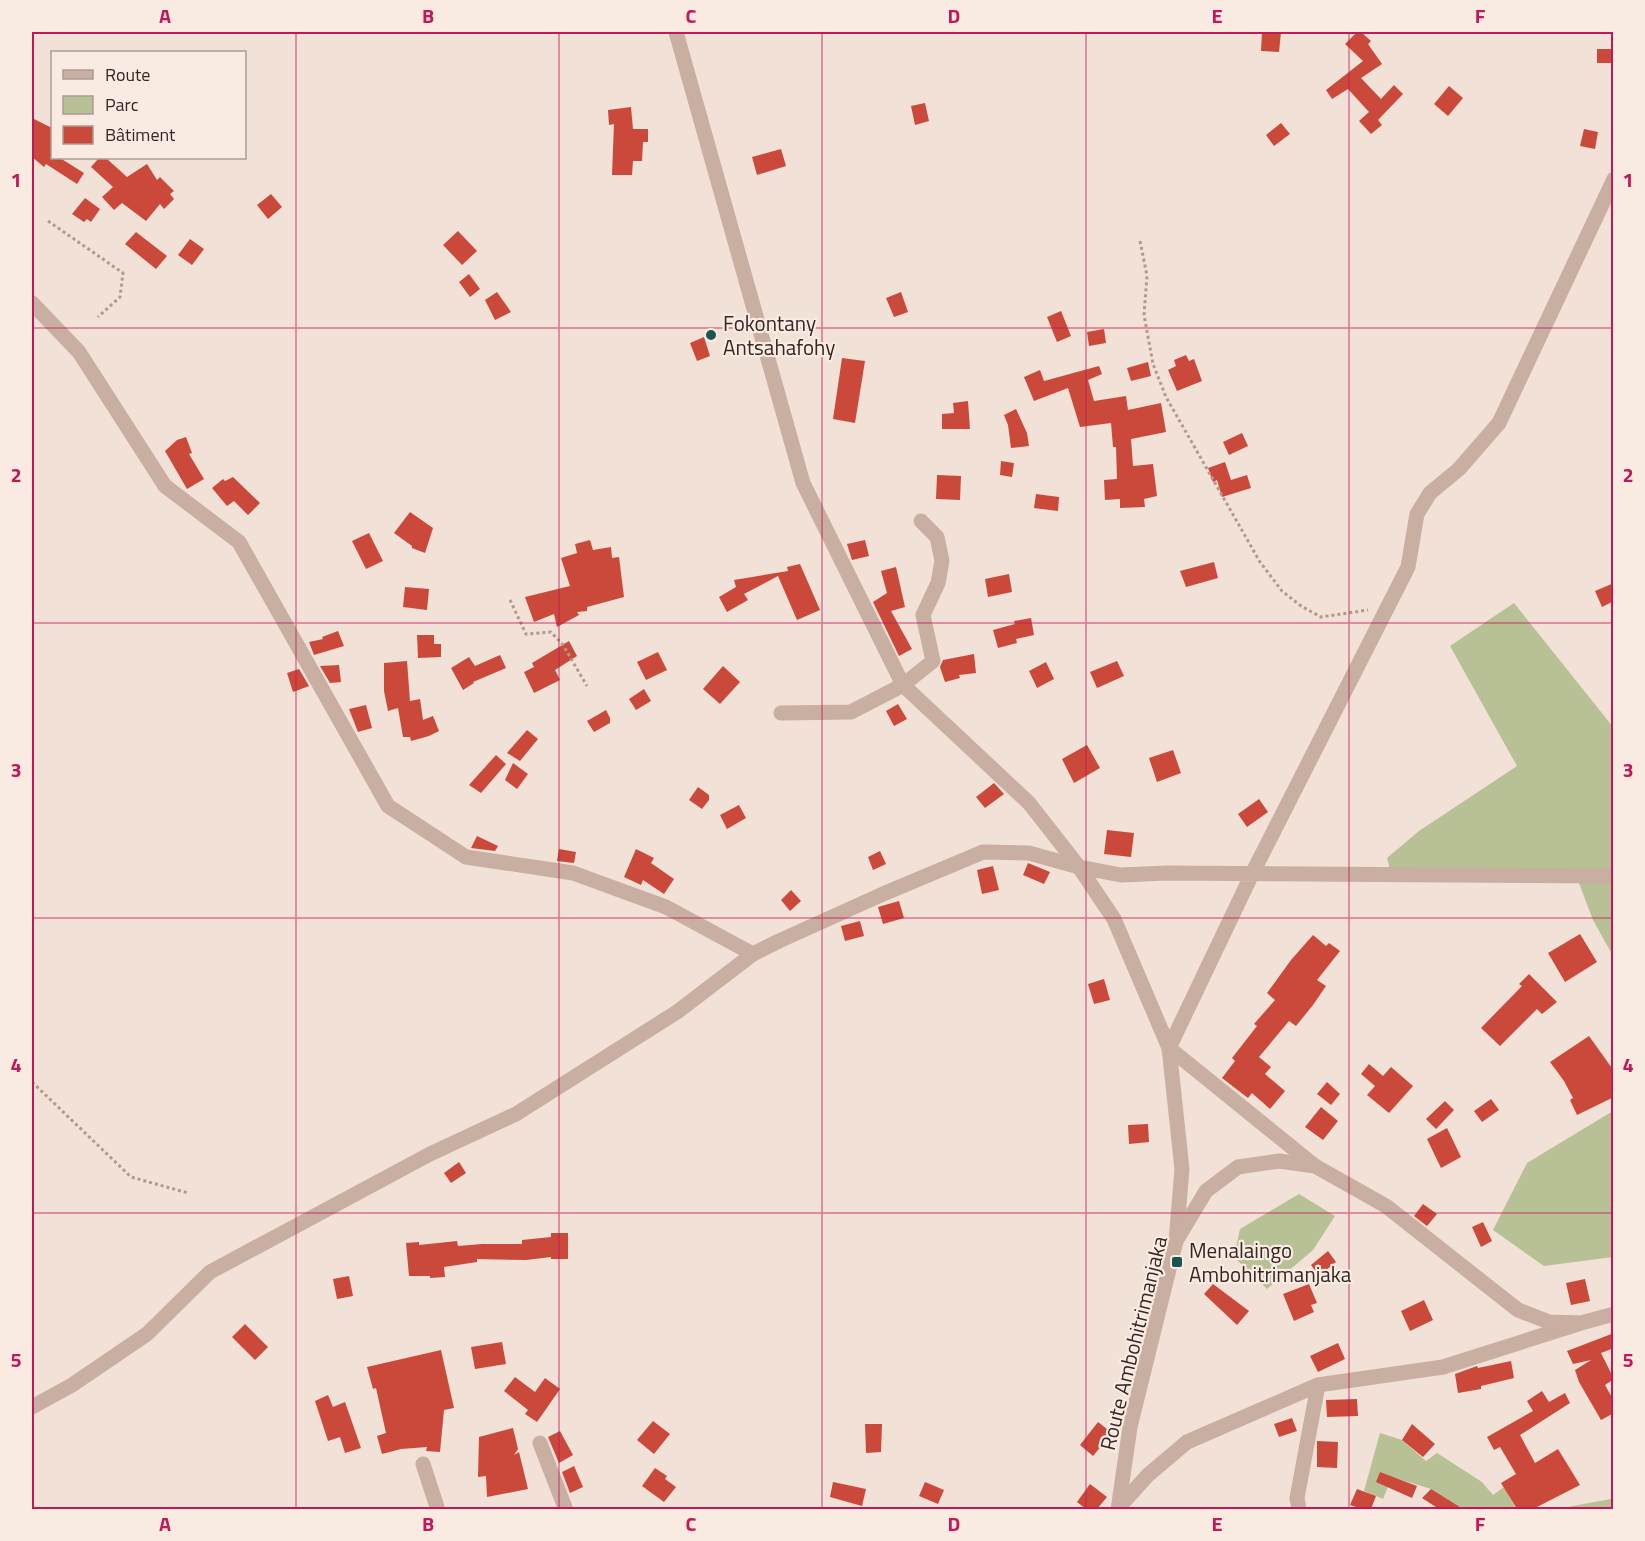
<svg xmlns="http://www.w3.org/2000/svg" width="1645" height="1541" viewBox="0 0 1645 1541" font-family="'Titillium Web',sans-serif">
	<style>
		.green { fill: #b8c096 }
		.building { fill: #ca493b }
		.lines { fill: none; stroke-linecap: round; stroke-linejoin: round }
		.path { stroke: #b5988c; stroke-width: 3; stroke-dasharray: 3 3; stroke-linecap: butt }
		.minor { stroke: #c9aea2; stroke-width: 15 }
		.tertiary { stroke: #c9aea2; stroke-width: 15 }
		.grid { fill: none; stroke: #c2185b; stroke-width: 1.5; stroke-opacity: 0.55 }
		.poi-dot { fill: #195652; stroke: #f9ebe2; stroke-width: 2 }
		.labels { text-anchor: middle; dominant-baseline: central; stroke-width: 4.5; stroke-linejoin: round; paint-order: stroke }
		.poi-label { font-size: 21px; fill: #342725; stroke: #f9ebe2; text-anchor: start }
		.street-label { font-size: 21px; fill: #342725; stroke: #f9ebe2 }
		.neatline { fill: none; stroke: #c2185b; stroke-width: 2 }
		.grid-label { font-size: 20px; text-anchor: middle; font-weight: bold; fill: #c2185b }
	</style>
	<rect width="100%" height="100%" fill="#f1e1d6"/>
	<path class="green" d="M1514 603 1613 727V956L1593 920 1574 870 1390 869 1387 858 1419 831 1517 766 1450 646Z
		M1613 1111V1257L1544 1266 1493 1230 1527 1163Z
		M1299 1194 1335 1216 1313 1250 1267 1289 1234 1257 1240 1229Z
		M1380 1433 1402 1440 1426 1461 1437 1453 1482 1482 1493 1495 1504 1487 1516 1509H1458L1431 1489 1392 1477 1383 1499 1364 1491Z
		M1613 1498V1509H1556L1611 1499Z"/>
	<path class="building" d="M1262 32H1281L1279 52 1261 51Z
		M1357 32H1361L1371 41 1368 44 1382 64 1361 78 1381 99 1394 85 1403 94 1378 120 1382 125 1371 134 1359 121 1369 112 1348 89 1332 99 1326 90 1363 61 1345 44Z
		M1597 49H1614V63H1597Z
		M1449 86 1463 98 1448 116 1434 104Z
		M925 103 929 121 915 125 911 106Z
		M631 107 633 129H648V142H643L642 161H633L632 175H612L614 124 609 125 608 110Z
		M32 118 52 128V158H60L84 173 77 184 46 164 44 167 32 157Z
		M1281 123 1290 134 1274 146 1266 135Z
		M1584 129 1598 132 1595 149 1580 146Z
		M781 149 786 166 757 175 752 157Z
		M99 158H106L127 177 147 164 157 180 160 177 174 191 170 194 174 199 164 209 160 204 146 221 122 203 114 210 102 197 113 187 91 167Z
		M271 194 282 207 268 219 257 205Z
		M85 198 100 209 91 222 87 219 84 222 72 214Z
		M458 231 477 251 462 265 443 245Z
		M136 232 167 256 156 269 125 244Z
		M190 239 204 249 192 265 178 255Z
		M469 274 480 289 470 297 459 282Z
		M497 292 511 312 495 320 485 300Z
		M901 292 908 312 894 317 886 298Z
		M1061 311 1071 336 1057 342 1047 317Z
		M1104 329 1106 343 1089 346 1087 332Z
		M704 337 710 356 697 361 690 343Z
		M1186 355 1189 361 1194 359 1202 381 1177 391 1168 370 1176 366 1174 360Z
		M842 358 865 361 855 423 833 419Z
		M1148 362 1151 376 1131 381 1127 368Z
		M1099 366 1102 374 1088 380 1094 401 1126 396 1128 410 1161 403 1166 432 1131 439 1133 466 1153 464 1157 496 1144 499 1145 507 1120 508V499L1105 500 1104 480 1117 479 1116 447H1113L1111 423 1080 427 1068 388 1034 401 1024 377 1040 370 1044 381Z
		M968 401 970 429H942V414L954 413 953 403Z
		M1016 409 1027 433 1029 446 1011 448 1008 425 1004 415Z
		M1242 433 1248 446 1229 455 1223 442Z
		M186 437 192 453 189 454 204 479 187 489 165 451 177 440Z
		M1001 461 1014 463 1012 477 1000 475Z
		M1225 462 1231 480 1247 475 1251 488 1222 497 1217 480 1213 482 1208 468Z
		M937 475 961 476 960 500 936 499Z
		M233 477 260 503 248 515 234 501 227 506 212 488 223 479 225 481Z
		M1036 494 1059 497 1058 511 1034 508Z
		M410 512 433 528 425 553 412 548V546L394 533Z
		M369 533 383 561 366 569 352 541Z
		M590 540 593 550 611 547 612 558 619 557 624 597 587 607V611L577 612 579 615 557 627 554 614 534 622 525 597 570 586 561 558 577 553 575 544Z
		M865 540 869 556 852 560 847 544Z
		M1214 562 1218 578 1186 587 1180 571Z
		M800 564 820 610 797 620 778 576 744 594 748 600 727 612 719 597 736 587 734 580 788 571 787 567Z
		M896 567 905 607 891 611 912 649 899 656 873 602 887 593 881 571Z
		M1009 574 1012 592 988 597 985 579Z
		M1614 583V601L1602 607 1595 591Z
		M405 587 429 589 427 610 403 607Z
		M1031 618 1034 635 1016 639 1017 643 998 648 993 630 1015 624 1014 621Z
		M338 631 344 646 314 655 309 642 323 639 322 637Z
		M417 635H434V644H441V657L418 658Z
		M569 641 577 656 555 670 560 680 534 693 524 672 534 667 532 663Z
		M658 652 667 670 646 680 637 662Z
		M974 654 976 673 959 675 960 678 945 682 940 667 943 660Z
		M500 655 506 668 473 682 474 683 463 690 451 668 469 657 475 666Z
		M407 661 410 701 420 699 423 720 433 716 439 731 429 736 411 741 410 737H403L398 708 388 711 384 691V663Z
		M1117 661 1124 676 1097 688 1090 672Z
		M1046 662 1054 679 1037 688 1029 671Z
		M339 665 341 682 330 683 320 666Z
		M723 666 740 682 720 704 703 689Z
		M299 669 309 686 293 692 287 673Z
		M644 689 651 701 636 710 629 699Z
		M898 704 907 719 894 726 886 711Z
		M366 705 372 728 358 732 349 709Z
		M606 710 610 718V723L594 732 587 721Z
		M527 730 538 739 520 761 507 753Z
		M1087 745 1100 768 1074 783 1062 759Z
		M1173 750 1181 773 1157 782 1149 758Z
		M496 755 506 764 481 793 469 785Z
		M513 763 528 774 517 789 505 780Z
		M994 783 1004 794 985 808 976 797Z
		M698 787 709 795V800L702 809 689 800Z
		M1259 799 1268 812 1247 827 1238 814Z
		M739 805 746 818 727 829 720 815Z
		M1107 830 1134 833 1131 857 1104 854Z
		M477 836 498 846 495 851 471 848Z
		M559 849 576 852 574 863 557 861Z
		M636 849 654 858 651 863 674 879 664 894 643 880 641 885 624 877Z
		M880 851 886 864 873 870 868 857Z
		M1028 863 1050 872 1044 884 1023 875Z
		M993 866 999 890 982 894 977 870Z
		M791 890 801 901 790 911 781 900Z
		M899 901 904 918 883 924 878 907Z
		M860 921 864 936 845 941 841 926Z
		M1580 934 1597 962 1565 982 1548 953Z
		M1313 935 1326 946 1329 943 1340 951 1317 980 1326 986 1313 1005 1296 1026 1289 1021 1259 1057 1271 1067 1265 1074 1285 1091 1270 1109 1252 1093 1248 1098 1222 1078 1235 1061 1232 1058 1257 1026 1254 1024 1275 1000 1267 993 1291 960Z
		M1529 974 1557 1002 1542 1014 1537 1009 1500 1046 1481 1028 1522 986 1519 984Z
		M1104 979 1110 1000 1094 1004 1088 984Z
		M1589 1036 1614 1071V1097L1577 1115 1570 1100 1573 1098 1564 1081 1550 1062Z
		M1369 1064 1383 1076 1391 1067 1413 1086 1389 1113 1367 1095 1375 1086 1361 1074Z
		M1327 1082 1340 1094 1331 1105 1317 1094Z
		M1491 1099 1499 1110 1482 1122 1474 1111Z
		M1445 1101 1454 1110 1436 1129 1426 1119Z
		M1321 1107 1338 1121 1323 1140 1305 1127Z
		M1148 1124 1149 1142 1129 1144 1128 1125Z
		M1447 1128 1461 1157 1441 1168 1427 1139Z
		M459 1162 466 1173 451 1183 444 1173Z
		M1423 1204 1437 1214 1427 1226 1414 1216Z
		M1483 1222 1492 1241 1481 1247 1472 1227Z
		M551 1233H568V1259H551V1257L526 1260 477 1259V1262L444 1267 445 1277 430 1278V1276H409L406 1243 419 1242V1245L457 1241 458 1246 482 1244H522V1240L551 1237Z
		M1328 1251 1336 1262 1319 1276 1311 1265Z
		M349 1276 353 1296 337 1299 333 1279Z
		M1585 1279 1590 1301 1571 1305 1566 1283Z
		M1213 1284 1249 1311 1237 1325 1204 1294Z
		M1309 1284 1317 1303 1311 1305 1314 1312 1294 1321 1283 1294Z
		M1424 1300 1433 1320 1410 1331 1401 1311Z
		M245 1324 268 1347 255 1360 232 1337Z
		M1614 1333V1348L1601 1353 1614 1379 1605 1385 1614 1401V1413L1601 1420 1579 1382 1575 1370 1591 1360 1573 1364 1567 1351Z
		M502 1342 506 1364 475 1369 471 1347Z
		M1338 1343 1345 1359 1318 1372 1310 1356Z
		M441 1350 454 1408 444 1410 440 1452 426 1451 427 1447 401 1449 382 1454 377 1436 386 1433 376 1388 373 1389 367 1367Z
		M1511 1361 1514 1378 1481 1386V1389L1458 1393 1455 1374 1477 1366 1478 1368Z
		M515 1377 535 1392 545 1378 560 1389 537 1422 525 1414 528 1410 504 1391Z
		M1542 1391 1549 1402 1565 1393 1570 1403 1520 1435 1535 1463 1558 1449 1580 1485 1533 1509H1517L1501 1483 1516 1474 1500 1447 1494 1450 1487 1437 1533 1411 1527 1401Z
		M328 1395 333 1407 345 1402 361 1448 345 1453 340 1437 328 1441 315 1401Z
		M1357 1399 1358 1416 1327 1417 1326 1400Z
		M1292 1418 1297 1431 1279 1437 1274 1424Z
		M653 1421 670 1434 654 1454 637 1440Z
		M1098 1422 1112 1433 1093 1456 1080 1445Z
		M865 1424H882L881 1452 866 1453Z
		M1412 1424 1435 1444 1423 1457 1402 1440Z
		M513 1428 518 1449 514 1455 519 1452 528 1489 487 1497 486 1476 478 1477 479 1437Z
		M560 1431 573 1455 559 1463 548 1437Z
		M1317 1441 1338 1442 1337 1468 1317 1467Z
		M574 1466 583 1487 570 1493 562 1472Z
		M655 1468 667 1476 665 1479 676 1487 664 1502 642 1486Z
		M1380 1472 1417 1486 1412 1498 1376 1482Z
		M833 1482 866 1489 862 1506 830 1497Z
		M925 1482 944 1490 938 1504 919 1496Z
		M1090 1484 1107 1497 1097 1509H1086L1077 1502Z
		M1357 1489 1376 1496 1371 1509H1362L1350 1505Z
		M1431 1489 1463 1509H1439L1422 1498Z"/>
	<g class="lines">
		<path class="path" d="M48 221 123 273 120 297 98 317
			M1140 241 1147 276 1144 315 1153 364 1166 397 1260 562 1282 591 1301 606 1321 617 1368 610
			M510 600 526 634 551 632 563 645 587 686
			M32 1082 131 1177 188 1193"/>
		<path class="minor" d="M676 32 803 483 903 685 1029 803 1079 867 1114 919 1169 1048 1182 1169 1176 1241
			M32 303 79 352 165 486 239 542 388 806 466 857 573 873 666 907 753 954
			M781 713 851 712 903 685 933 661 923 615 938 583 942 561 937 537 921 521
			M1315 1166 1169 1048 1252 874 1408 567 1417 514 1430 493 1459 469 1499 423 1614 179
			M32 1407 72 1385 147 1334 210 1272 430 1154 516 1114 677 1012 753 954 779 941 883 894 983 852 1029 853 1079 867 1121 875 1167 873 1614 876
			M540 1443 566 1510
			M423 1464 438 1510
			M1121 1510 1120 1506 1148 1475 1187 1442 1318 1385 1443 1367 1578 1324
			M1299 1510 1297 1498 1318 1385"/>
		<path class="tertiary" d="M1118 1510 1130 1427 1176 1241 1206 1191 1238 1167 1279 1161 1315 1166 1386 1206 1518 1310 1549 1322 1581 1323 1614 1314"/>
	</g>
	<path class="grid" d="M296 32V1510M559 32V1510M822 32V1510M1086 32V1510M1349 32V1510M32 328H1614M32 623H1614M32 918H1614M32 1213H1614"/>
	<g class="poi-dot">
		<circle cx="711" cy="335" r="6"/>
		<rect x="1171" y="1256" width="12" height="12" rx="3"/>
	</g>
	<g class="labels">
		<g class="poi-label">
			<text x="723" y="323">Fokontany<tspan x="723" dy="24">Antsahafohy</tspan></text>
			<text x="1189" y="1250">Menalaingo<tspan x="1189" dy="24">Ambohitrimanjaka</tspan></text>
		</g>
		<g class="street-label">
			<text transform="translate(1133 1343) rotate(-76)">Route Ambohitrimanjaka</text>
		</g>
	</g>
	<rect width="1645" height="1541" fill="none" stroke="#f9ebe2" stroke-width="66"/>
	<rect x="51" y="51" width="195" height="108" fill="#f9ebe2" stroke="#aa9d96" stroke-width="1.5"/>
	<rect x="63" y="70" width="30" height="9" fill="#c9aea2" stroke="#aa9d96" stroke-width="1.5"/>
	<text x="105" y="81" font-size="18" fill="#342725">Route</text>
	<rect x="63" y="96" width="30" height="18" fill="#b8c096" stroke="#aa9d96" stroke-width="1.5"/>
	<text x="105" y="111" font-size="18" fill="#342725">Parc</text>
	<rect x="63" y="126" width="30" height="18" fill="#ca493b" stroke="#aa9d96" stroke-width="1.5"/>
	<text x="105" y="141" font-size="18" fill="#342725">Bâtiment</text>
	<rect x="33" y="33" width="1579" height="1475" class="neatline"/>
	<g class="grid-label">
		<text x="165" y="23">A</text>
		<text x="428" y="23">B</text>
		<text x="691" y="23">C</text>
		<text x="954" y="23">D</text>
		<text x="1217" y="23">E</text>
		<text x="1480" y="23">F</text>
		<text x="16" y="187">1</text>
		<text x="1628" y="187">1</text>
		<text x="16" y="482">2</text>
		<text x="1628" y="482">2</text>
		<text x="16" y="777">3</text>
		<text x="1628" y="777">3</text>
		<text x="16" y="1072">4</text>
		<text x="1628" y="1072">4</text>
		<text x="16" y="1367">5</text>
		<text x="1628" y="1367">5</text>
		<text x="165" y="1531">A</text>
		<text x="428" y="1531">B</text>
		<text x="691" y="1531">C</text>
		<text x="954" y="1531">D</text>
		<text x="1217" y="1531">E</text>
		<text x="1480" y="1531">F</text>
	</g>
</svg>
